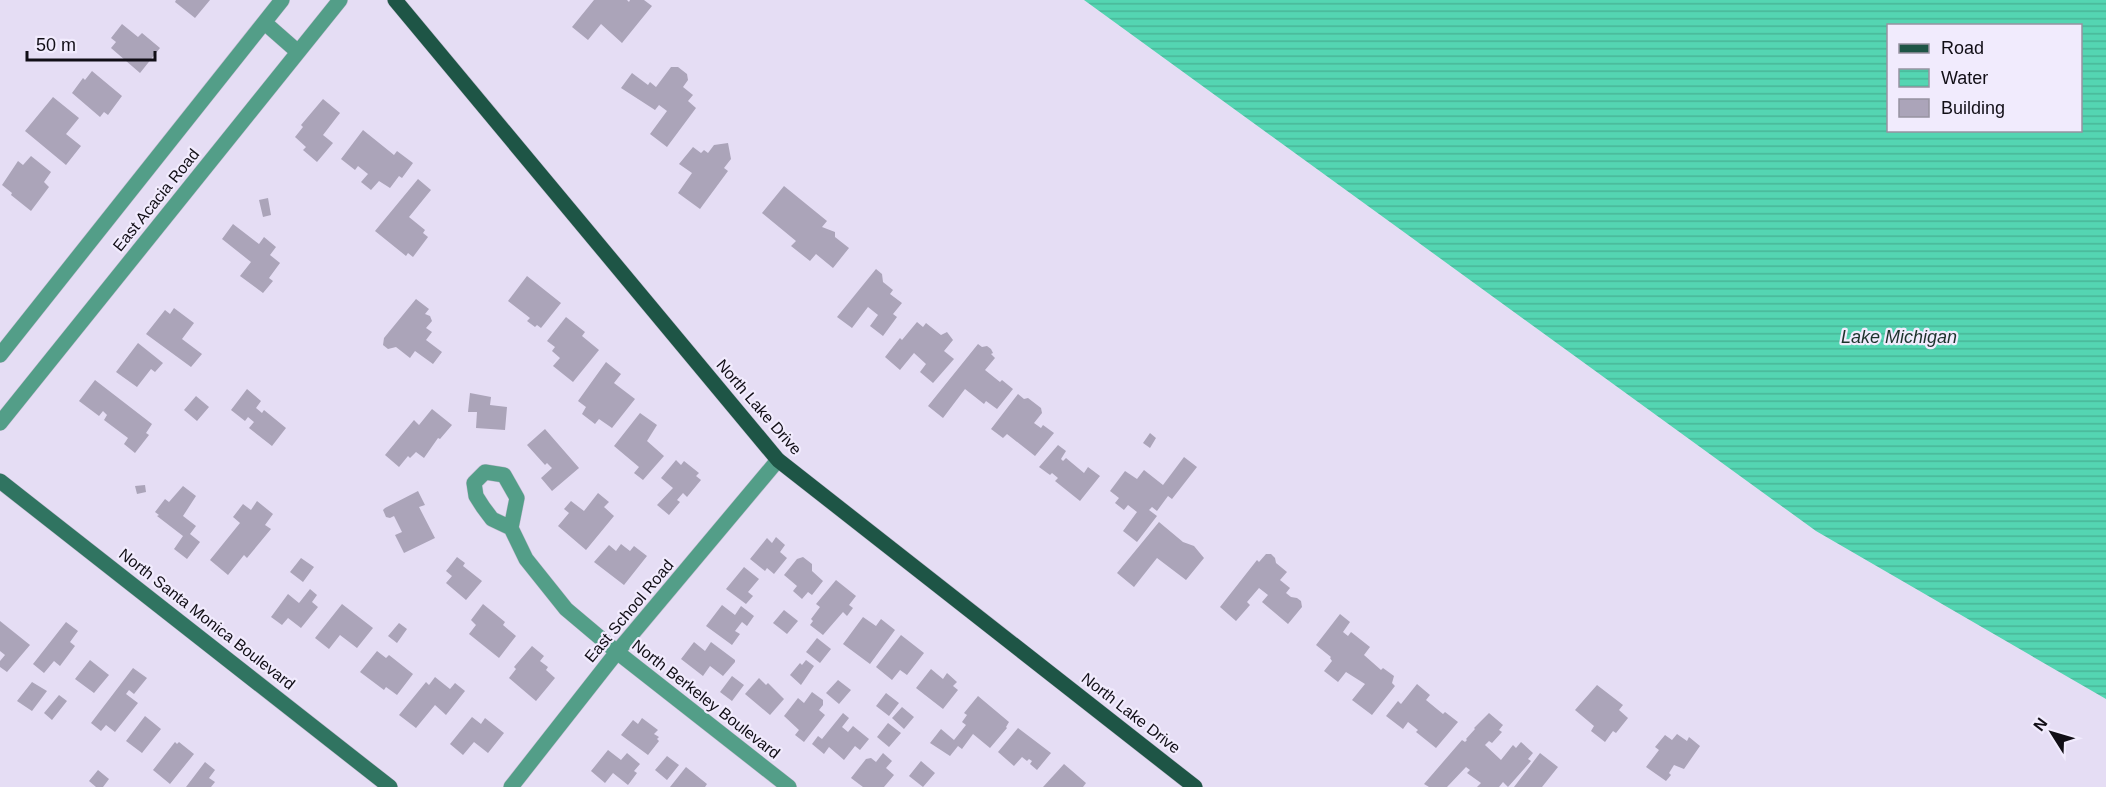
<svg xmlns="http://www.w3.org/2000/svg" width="2106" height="787" viewBox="0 0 2106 787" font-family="Arial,sans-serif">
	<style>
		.water { fill: url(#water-rules); fill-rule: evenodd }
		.building { fill: #aba4b9 }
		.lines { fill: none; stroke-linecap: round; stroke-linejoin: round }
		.street-casing { stroke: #c3bcd0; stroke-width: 16 }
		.secondary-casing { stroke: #c3bcd0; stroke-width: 16 }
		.primary-casing { stroke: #c3bcd0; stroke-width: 16 }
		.street { stroke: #539e88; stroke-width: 15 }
		.secondary { stroke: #307461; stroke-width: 15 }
		.primary { stroke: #1e5546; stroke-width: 15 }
		.labels { text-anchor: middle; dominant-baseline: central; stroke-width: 4.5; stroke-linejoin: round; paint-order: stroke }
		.street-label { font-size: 16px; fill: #110e16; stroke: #f1ebfd }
		.water-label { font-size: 18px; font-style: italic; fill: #1c322b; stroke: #f1ebfd }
	</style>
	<defs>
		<pattern id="water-rules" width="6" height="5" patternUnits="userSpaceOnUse" patternTransform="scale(1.5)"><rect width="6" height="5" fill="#54d5b2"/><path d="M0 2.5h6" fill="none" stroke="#48b698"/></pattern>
	</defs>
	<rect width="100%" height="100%" fill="#e5ddf4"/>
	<path class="water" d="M1084 0H2106V699L1816 531ZM1888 26H2080V130H1888Z"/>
	<path class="building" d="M176 0H210L195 18 175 2Z
		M594 0H627L629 2 630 0H644L652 6 622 43 601 24 588 40 572 27Z
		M122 24 138 37 142 33 160 48 140 73 111 48 116 42 111 38Z
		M671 67H678L687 74 688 80 683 87 693 95 688 101 696 108 667 147 650 134 667 111 659 105 655 110 621 88 632 73 648 85 650 82 656 87Z
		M92 71 122 96 108 115 104 112 100 117 72 93 83 78 85 80Z
		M53 97 79 118 66 134 81 146 66 165 25 131Z
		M323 99 340 113 323 135 333 143 317 162 303 150 306 147 295 137 303 127 301 125Z
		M363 130 394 155 397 151 413 163 402 178 399 176 390 188 379 181 371 190 361 182 368 174 358 166 355 170 341 159Z
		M728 143 731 159 724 168 728 171 700 209 678 193 692 173 679 164 693 147 701 153 704 150 708 153 714 145Z
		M31 156 51 172 44 182 49 187 31 211 11 195 12 193 2 185 18 161 23 165Z
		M418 179 431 190 409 217 425 230 423 233 428 237 413 257 408 253 406 256 375 231Z
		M784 186 827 221 822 227 835 232V237L849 248 833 268 816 254 810 261 791 246 796 241 762 213Z
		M268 198 271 215 263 217 259 200Z
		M233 224 259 244 264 237 276 247 270 255 280 263 269 278 273 281 263 293 240 276 251 262 222 239Z
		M876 269 882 274 883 282 893 290 890 294 902 303 893 314 897 317 883 336 870 326 878 315 868 307 852 328 837 317Z
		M527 276 561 303 541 328 537 325 535 327 527 321 530 318 508 301Z
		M416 299 429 309 425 314 430 316 432 321 426 328 432 332 426 340 442 352 433 364 415 351 410 358 396 347 388 349 383 345 384 338Z
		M174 308 194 323 182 339 202 354 191 367 146 334 165 310 170 314Z
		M566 317 585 332 582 336 599 350 573 382 553 366 560 358 552 351 555 347 547 341Z
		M917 322 923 327 926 323 941 335 947 332 953 340 944 351 954 359 933 383 920 372 926 364 914 353 900 370 885 357 900 338 902 340Z
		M138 343 163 363 155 372 151 369 137 387 116 372Z
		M978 344 982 347 987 346 991 349 993 353 991 354 995 358 985 370 1000 382 1002 380 1013 389 997 409 986 401 984 404 965 389 943 418 928 406Z
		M606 362 621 374 614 383 635 399 612 428 599 419 595 424 582 414 586 407 578 401Z
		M95 380 152 424 146 433 149 435 135 453 124 444 128 438 104 420 107 415 103 411 99 416 79 401Z
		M247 389 261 401 256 408 262 413 264 410 286 428 272 446 249 428 254 422 248 417 245 421 231 410Z
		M470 393 491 397 490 405 507 407 505 430 476 428 477 412H468Z
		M1018 394 1024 399 1028 398 1041 408 1042 413 1034 423 1041 428 1043 425 1054 433 1035 456 1007 434 1003 438 991 429Z
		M196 396 209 407 197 421 184 410Z
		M432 409 452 425 440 439 438 438 424 458 416 452 410 458 408 456 399 467 385 455 414 420 419 425Z
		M640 413 657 425 647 441 664 456 643 480 634 473 639 467 614 446Z
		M545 429 579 468 552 491 541 478 552 468 547 463 545 465 527 445Z
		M1150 433 1156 438 1150 448 1143 443Z
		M1058 445 1066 451 1061 459 1063 461 1066 458 1084 473 1088 467 1100 476 1080 501 1055 481 1058 478 1052 473 1050 475 1039 467Z
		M1184 457 1197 467 1172 499 1168 496 1157 511 1152 507 1149 510 1157 516 1137 542 1123 531 1137 512 1128 505 1124 510 1115 503 1119 498 1110 491 1125 471 1137 479 1144 470 1163 485Z
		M676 460 681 465 684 461 699 473 696 476 701 480 687 497 683 493 677 500 680 502 669 515 657 505 673 488 661 478Z
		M145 485 146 492 137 494 135 486Z
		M183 486 196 496 183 516 196 526 190 534 200 542 187 559 174 549 183 536 157 516 159 515 155 512 165 499 169 502Z
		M418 491 425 505 419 507 435 538 404 553 395 535 402 532 394 516 390 518 386 517 383 510 385 508Z
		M598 493 609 502 604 507 614 516 586 550 558 526 569 513 564 509 571 501 584 511Z
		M257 501 273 514 265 525 271 529 247 558 244 555 228 575 210 560 240 523 233 517 243 504 251 510Z
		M1159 522 1183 542 1194 546 1204 558 1186 580 1157 558 1134 587 1117 573Z
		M776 537 785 545 780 552 787 558 774 574 767 568 765 571 750 559 767 538 772 543Z
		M621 544 630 551 634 546 647 556 624 585 594 562 609 545 616 551Z
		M1266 554H1271L1275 558 1276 563 1287 572 1280 580 1290 588 1286 593 1291 597 1297 598 1301 601 1302 607 1288 624 1262 602 1268 595 1259 588 1247 602 1250 605 1236 621 1220 607 1257 560 1259 562Z
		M457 557 465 563 463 566 482 581 466 600 446 583 452 576 446 571Z
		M803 557 812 564V571L823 581 812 595 808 592 802 599 793 591 797 586 784 575 797 559Z
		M301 558 314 567 303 582 290 572Z
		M744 567 759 579 748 592 753 596 746 604 726 589Z
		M836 580 856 596 849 605 853 608 847 616 843 612 823 635 810 625 813 621 811 619 820 607 816 604Z
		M310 589 317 595 312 602 318 607 301 628 288 618 282 625 271 617 288 594 299 603Z
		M342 604 373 628 357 648 340 635 329 649 315 638Z
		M483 604 505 622 503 625 516 636 499 658 469 634 476 625 471 620Z
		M722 605 735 615 741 606 754 616 747 626 742 622 735 631 740 634 732 645 706 626Z
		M784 610 798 621 787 634 773 623Z
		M1340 614 1350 622 1343 632 1348 636 1351 632 1370 647 1364 655 1381 670 1383 668 1394 676 1392 683 1395 686 1372 715 1352 700 1365 684 1346 672 1338 682 1324 671 1332 661 1330 658 1331 657 1316 645Z
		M863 617 876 626 881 619 895 630 870 664 843 644Z
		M0 621 30 645 7 672 0 667V661L5 655 0 651Z
		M66 622 78 631 70 642 75 646 60 666 54 661 44 673 33 664Z
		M399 623 407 629 397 643 388 636Z
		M901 635 924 653 907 675 900 670 892 680 876 667Z
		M817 638 831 649 820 663 806 652Z
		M694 642 705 651 711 642 735 660V662L723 676 710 666 703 676 681 659Z
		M532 646 544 656 540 661 548 667 546 670 555 678 536 701 509 678 516 669 514 667Z
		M377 651 386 658 389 655 413 674 397 695 386 687 384 690 360 672Z
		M90 660 109 675 94 693 75 679Z
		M806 660 814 666 801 685 790 675 800 663 802 665Z
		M133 668 147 678 134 694 129 690 126 694 138 703 115 732 106 725 101 731 91 723Z
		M931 669 943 679 947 673 957 682 953 686 958 690 943 709 916 688Z
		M732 676 744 685 732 701 720 692Z
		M435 677 450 689 455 683 465 691 446 715 435 705 416 728 399 715 426 682 429 685Z
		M759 678 766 685 768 683 784 699 770 715 745 694Z
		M838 680 851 690 839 704 826 693Z
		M32 682 47 691 32 711 17 701Z
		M1417 684 1430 695 1426 700 1443 714 1445 712 1458 722 1436 748 1416 732 1418 730 1408 722 1403 729 1386 716 1398 701 1401 704Z
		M1597 685 1623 705 1619 710 1628 718 1616 733 1613 731 1605 742 1591 731 1594 726 1575 710Z
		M812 692 823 700V705L819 710 825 715 804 742 795 735 799 730 784 716 798 698 804 703Z
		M886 693 899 703 889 716 876 706Z
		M59 695 67 701 52 720 44 713Z
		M978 696 1009 722 1006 727 1007 728 990 748 973 734 962 749 958 746 950 756 930 743 941 729 954 740 966 725 962 722 967 715 964 713Z
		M902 707 914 717 904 729 892 718Z
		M843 713 849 718 842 727 848 732 853 726 869 739 860 750 855 746 844 760 829 747 824 754 812 744 818 736 822 739Z
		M1489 713 1503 725 1499 730 1502 732 1492 743 1489 741 1485 745 1501 760 1513 745 1516 748 1521 742 1533 753 1528 759 1531 761 1508 787 1503 782 1499 787H1477L1481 783 1467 773 1470 770 1466 767 1447 787H1429L1424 784 1462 740 1465 742 1467 740 1466 739 1475 729 1474 728Z
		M145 716 161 729 142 753 126 741Z
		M472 717 481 724 485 718 504 733 488 753 474 742 463 755 450 744Z
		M642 718 658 730 654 734 659 737 657 739 659 741 648 755 621 735 633 720 638 724Z
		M888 723 901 733 889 747 877 737Z
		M1018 728 1051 753 1037 770 1030 764 1032 761 1029 759 1027 761 1022 757 1014 766 998 752Z
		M1677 734 1687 741 1689 737 1700 746 1684 769 1674 765 1669 773 1671 775 1666 781 1646 767 1659 750 1655 747 1665 735 1672 740Z
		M175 742 177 744 179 742 194 754 170 784 153 770Z
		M608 750 621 760 627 753 640 764 634 771 637 773 628 785 613 773 605 783 591 771Z
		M883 753 892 761 886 768 894 775 884 787H863L851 778 866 759 871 758 876 762Z
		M1540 753 1558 767 1542 787H1514Z
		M667 756 679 765 667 780 655 770Z
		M921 761 935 773 923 787 909 776Z
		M205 762 215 770 209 778 215 782 211 787H186Z
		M1064 764 1086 783 1083 787H1043Z
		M686 767 707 784 705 787H670Z
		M98 770 109 779 103 787H96L89 781Z"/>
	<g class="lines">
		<g class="street-casing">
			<path id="street" d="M265 23 298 52
				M0 355 282 0
				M0 423 340 0
				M511 528 517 498 504 475 485 472 474 483 476 496 483 507 492 519 511 528 526 559 566 609 617 652 789 787
				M511 787 617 652 778 460"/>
		</g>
		<g class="secondary-casing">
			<path id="secondary" d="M0 481 390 787"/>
		</g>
		<g class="primary-casing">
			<path id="primary" d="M395 0 778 460 1195 787"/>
		</g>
		<use href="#street" class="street"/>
		<use href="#secondary" class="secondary"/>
		<use href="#primary" class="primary"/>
	</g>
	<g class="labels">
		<g class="street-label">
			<text transform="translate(156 200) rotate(-51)">East Acacia Road</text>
			<text transform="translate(759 407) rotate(49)">North Lake Drive</text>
			<text transform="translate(629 611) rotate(-50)">East School Road</text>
			<text transform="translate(207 619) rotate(38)">North Santa Monica Boulevard</text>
			<text transform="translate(706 699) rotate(38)">North Berkeley Boulevard</text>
			<text transform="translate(1131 713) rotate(38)">North Lake Drive</text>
		</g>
		<g class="water-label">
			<text x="1899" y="337">Lake Michigan</text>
		</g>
	</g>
	<rect x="1887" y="24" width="195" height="108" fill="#f1ebfd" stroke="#9793a1" stroke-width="1.5"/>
	<rect x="1899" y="44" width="30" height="9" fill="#1e5546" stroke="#9793a1" stroke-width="1.5"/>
	<text x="1941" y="54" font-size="18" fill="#110e16">Road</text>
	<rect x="1899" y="69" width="30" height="18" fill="url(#water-rules)" stroke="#9793a1" stroke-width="1.5"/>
	<text x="1941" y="84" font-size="18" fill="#110e16">Water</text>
	<rect x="1899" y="99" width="30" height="18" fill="#aba4b9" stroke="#9793a1" stroke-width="1.5"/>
	<text x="1941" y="114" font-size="18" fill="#110e16">Building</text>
	<g transform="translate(2052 733) rotate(307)" stroke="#f1ebfd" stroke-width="4.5" paint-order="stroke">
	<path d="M0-4.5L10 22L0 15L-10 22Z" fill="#110e16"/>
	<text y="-9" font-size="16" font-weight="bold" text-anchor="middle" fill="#110e16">N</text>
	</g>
	<path d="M27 51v9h128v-9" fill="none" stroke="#110e16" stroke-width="3"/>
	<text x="36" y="51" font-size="18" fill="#110e16" stroke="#f1ebfd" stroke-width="4.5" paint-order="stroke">50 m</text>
</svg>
